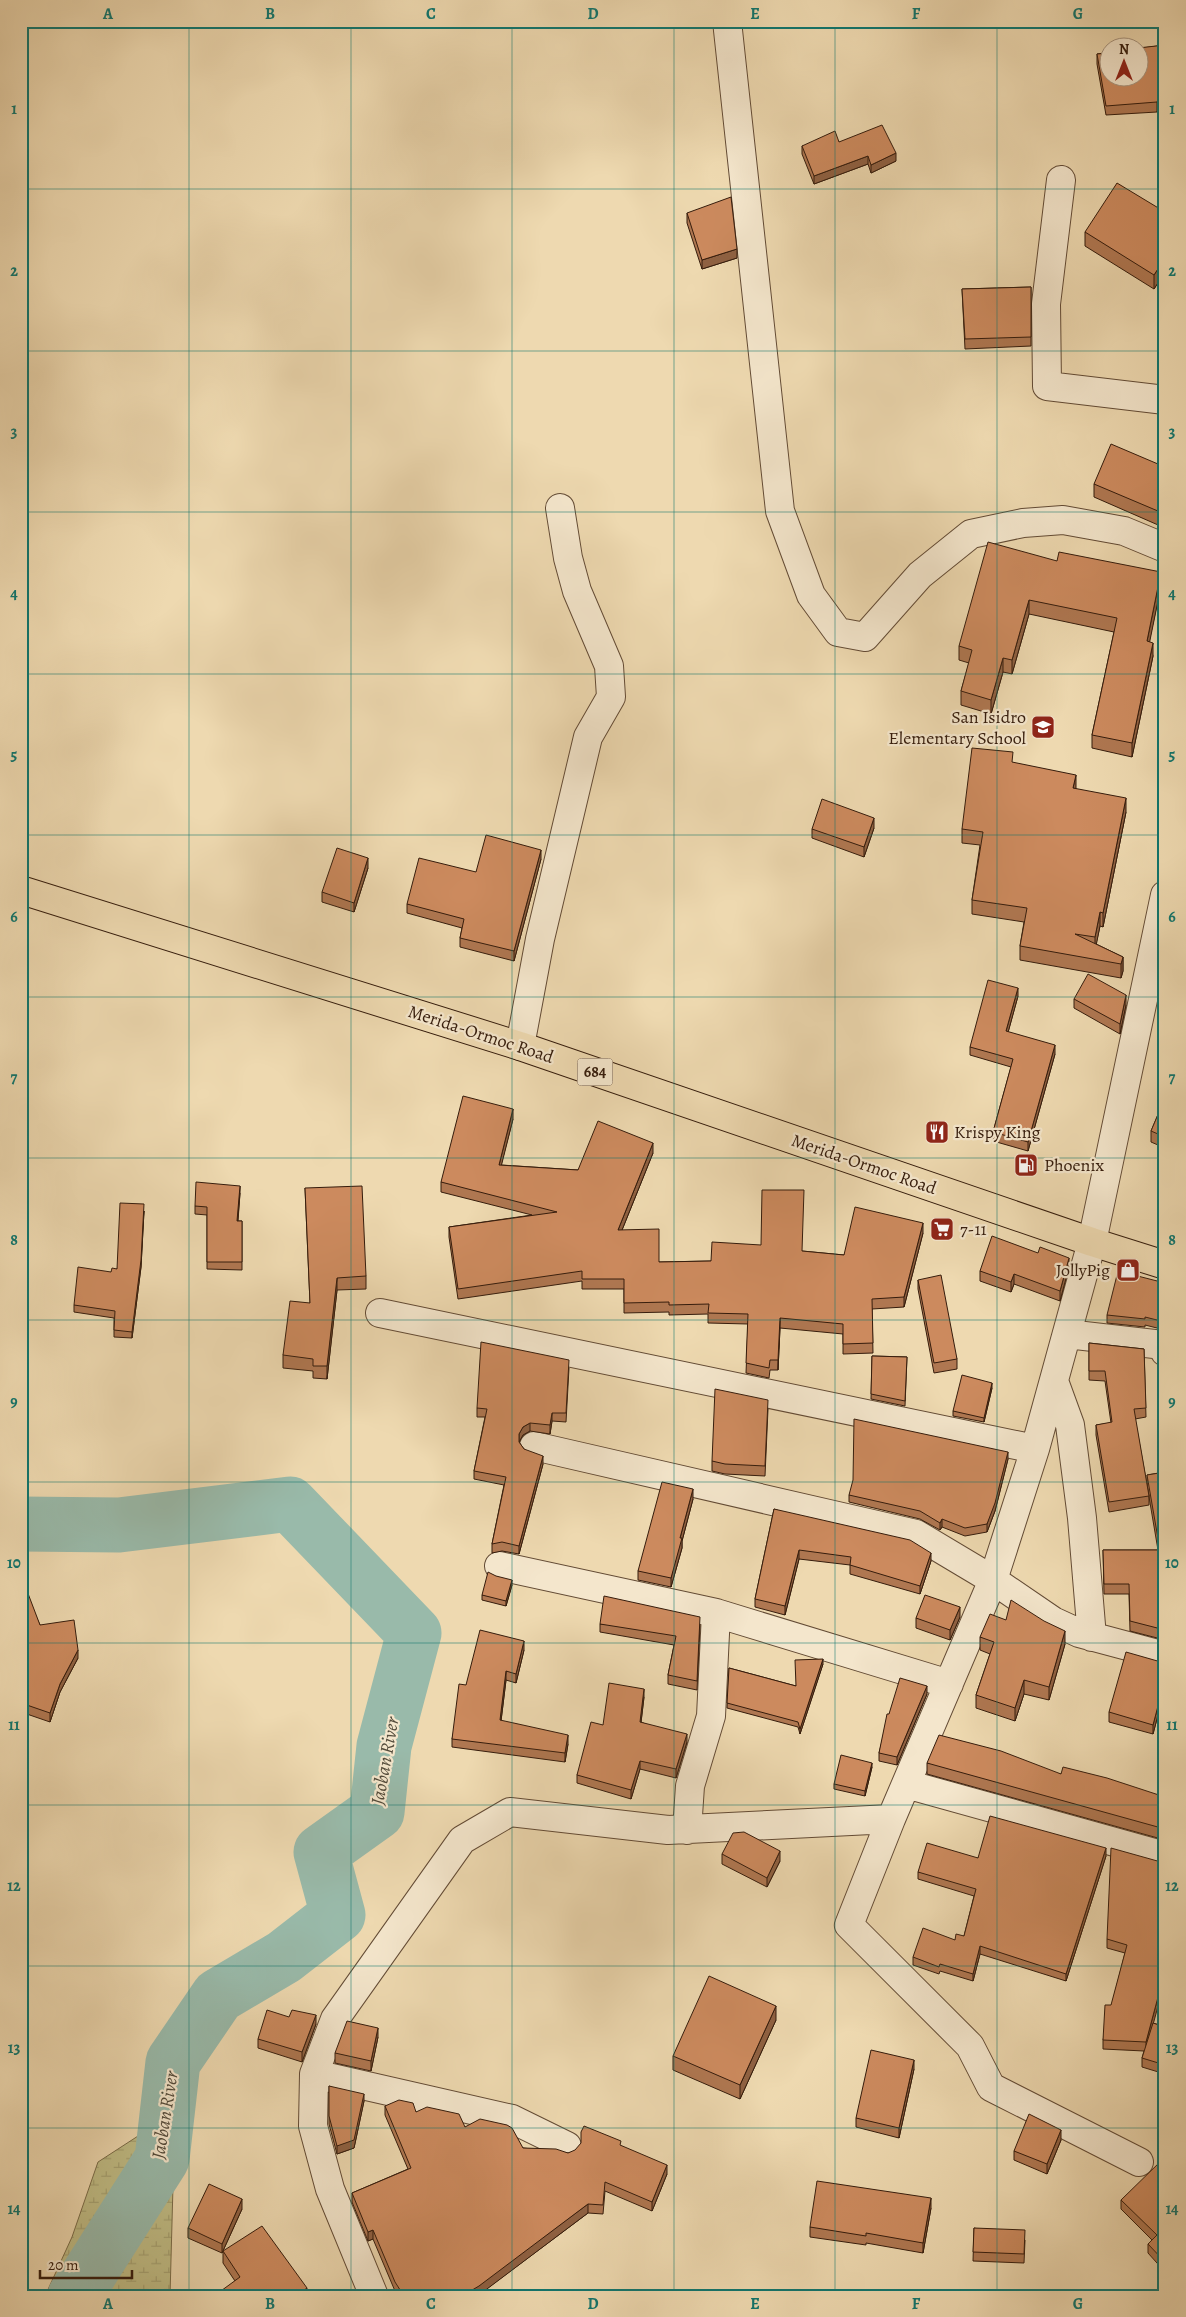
<svg xmlns="http://www.w3.org/2000/svg" width="1186" height="2317" viewBox="0 0 1186 2317" font-family="Alegreya,serif">
	<style>
		.wetland { fill: url(#wetland-marsh); stroke: #7a6c49 }
		.lines { fill: none; stroke-linecap: round; stroke-linejoin: round }
		.river { stroke: #99baaa; stroke-width: 55 }
		.minor-casing { stroke: #634b35; stroke-width: 30 }
		.highway-casing { stroke: #351c0c; stroke-width: 30 }
		.minor { stroke: #f4e6cc; stroke-width: 28 }
		.highway { stroke: #eed9b0; stroke-width: 28 }
		.wall { fill: #af7751; stroke: #351c0c }
		.shaded-wall { fill: #8f6142; stroke: #351c0c }
		.building { fill: #cc8a5e; stroke: #351c0c }
		.grid { fill: none; stroke: #0f766e; stroke-width: 1; stroke-opacity: 0.55 }
		.labels { text-anchor: middle; dominant-baseline: central; stroke-width: 4.5; stroke-linejoin: round; paint-order: stroke }
		.shield { fill: #f4e6cc; stroke: #6e5946; stroke-width: 1 }
		.shield-label { font-size: 16px; font-weight: bold; fill: #351c0c }
		.poi-label { font-size: 18px; fill: #351c0c; stroke: #f4e6cc; text-anchor: start }
		.street-label { font-size: 18px; fill: #351c0c; stroke: #f4e6cc }
		.water-label { font-size: 19px; font-style: italic; fill: #534b3b; stroke: #f4e6cc }
		.neatline { fill: none; stroke: #0f766e; stroke-width: 2 }
		.grid-label { font-size: 16px; text-anchor: middle; font-weight: bold; fill: #0f766e }
	</style>
	<defs>
		<pattern id="wetland-marsh" width="20" height="14" patternUnits="userSpaceOnUse" patternTransform="scale(1.25)"><rect width="20" height="14" fill="#c0bd86"/><path d="M1 5h8M5 5V1M11 12h8M15 12V8" fill="none" stroke="#a6a272"/></pattern>
	</defs>
	<rect width="100%" height="100%" fill="#eed9b0"/>
	<filter id="stains"><feTurbulence type="fractalNoise" baseFrequency=".004" numOctaves="4"/><feColorMatrix values="0 0 0 0 .2 0 0 0 0 .09 0 0 0 0 .02 0 0 0 .5 -.17"/></filter>
	<radialGradient id="worn" r=".72"><stop offset=".6" stop-color="#630" stop-opacity="0"/><stop offset="1" stop-color="#630" stop-opacity=".3"/></radialGradient>
	<path class="wetland" d="M175 2112 170 2296H45L72 2237 98 2162Z"/>
	<g class="lines">
		<path class="river" d="M21 1524 119 1525 290 1504 414 1633 384 1746 377 1812 321 1852 338 1915 284 1957 218 1996 173 2062 162 2159 75 2296"/>
		<g class="minor-casing">
			<path id="minor" d="M727 21 780 511 811 595 838 632 865 637 920 575 971 534 1023 523 1063 520 1124 531 1165 548
				M1061 180 1046 304 1047 386 1165 400
				M520 1046 540 939 588 737 611 697 609 666 577 591 568 558 560 508
				M380 1313 1035 1449
				M1067 1334 1163 1345 1165 1352
				M1054 1381 1070 1425 1082 1518 1092 1637
				M534 1446 916 1534 993 1580 1053 1621 1079 1633 1165 1656
				M499 1566 716 1613 711 1716 690 1786 687 1830
				M716 1613 949 1684
				M906 1784 1165 1856
				M891 1819 849 1925 970 2046 991 2087 1139 2162
				M314 2074 512 2119 567 2146
				M374 2296 330 2189 313 2126 314 2074 335 2019 462 1840 510 1812 668 1830 891 1819 993 1580 1035 1449 1092 1242 1165 895"/>
		</g>
		<g class="highway-casing">
			<path id="highway" d="M21 890 520 1046 1092 1242 1165 1265"/>
		</g>
		<use href="#minor" class="minor"/>
		<use href="#highway" class="highway"/>
	</g>
	<path class="wall" d="M1165 45V99L1157 112 1106 115 1097 64V54Z
		M839 142 896 161 871 173 868 164 814 184 802 154V146Z
		M1165 212V272L1154 289 1085 246V232Z
		M687 213 737 258 702 269 687 223Z
		M1031 287V346L965 349 962 289Z
		M1165 467V528L1094 497V484Z
		M1057 561 1161 586 1149 642 1153 656 1132 757 1092 748V735L1114 632 1029 614 1012 674 1003 672 991 714 961 705V691L969 663 959 660V646Z
		M1013 763 1076 789 1126 812 1103 927 1100 926 1096 944 1123 957V971L1121 978 1020 960V946L1024 922 972 914V900L980 845 962 843V829Z
		M874 828 864 857 812 838V829Z
		M541 859 514 961 460 947V938L462 928 407 913V904Z
		M368 868 354 912 322 902V892Z
		M1018 996 1008 1032 1055 1054 1028 1151 993 1141V1132L1011 1067 970 1055V1047Z
		M1074 999 1126 1005 1120 1034 1074 1008Z
		M1165 1098V1148L1151 1142V1131Z
		M513 1119 501 1165 578 1170 653 1153 622 1230 659 1262 711 1261 802 1251 844 1255 923 1233 904 1307 872 1309 873 1353 843 1354V1334L780 1328 778 1370H770L769 1378 746 1373 748 1324 708 1323V1314L669 1315V1312L624 1313V1289H582V1281L458 1299 449 1237V1227L532 1215 441 1192V1182Z
		M305 1188 366 1276V1289L337 1290 327 1379 313 1378V1371L283 1368V1355L310 1303Z
		M240 1193 238 1221H242V1270L207 1269V1215L195 1214V1206Z
		M144 1211 141 1267 132 1338 114 1337V1318L74 1312V1305L111 1272 117 1269Z
		M1069 1267 1060 1301 1014 1284 1011 1292 980 1281V1271Z
		M918 1280 957 1359V1369L934 1373 918 1289Z
		M1165 1283V1330L1145 1325V1327L1107 1323V1315Z
		M1089 1343 1144 1349 1146 1417 1135 1419 1149 1496V1505L1109 1512 1096 1435V1425L1111 1423 1105 1381 1089 1380Z
		M872 1356 907 1357 905 1406 871 1399Z
		M569 1368 566 1422 552 1421 550 1434 530 1431 523 1435 519 1442 524 1449 543 1464 519 1554 502 1551 492 1553V1544L504 1485 474 1479V1471L485 1417H477V1408Z
		M992 1388 984 1422 953 1416V1411Z
		M768 1409 765 1476 725 1474 712 1471V1461Z
		M1008 1459 995 1511 987 1532 965 1536 942 1527 940 1530 920 1519 849 1502V1495Z
		M1165 1472V1640L1130 1631 1129 1594H1104L1103 1550H1158L1147 1485V1475Z
		M693 1499 682 1541V1548L671 1587 638 1580V1571Z
		M774 1509 931 1561 920 1594 850 1574V1565L799 1559 785 1615 755 1607V1599Z
		M21 1584 40 1625 78 1658 60 1692 50 1722 21 1712Z
		M512 1585 506 1606 482 1600V1595Z
		M960 1617 950 1640 916 1628V1618Z
		M600 1624 700 1625 697 1690 668 1684V1675L674 1645 600 1632Z
		M980 1637 1065 1644 1049 1700 1024 1694 1015 1721 976 1708V1695L990 1654 980 1650Z
		M524 1650 516 1683 506 1680 501 1721 568 1744 565 1762 452 1747V1739L466 1685Z
		M1161 1662H1165V1710L1158 1715 1153 1734 1109 1722V1712Z
		M823 1664 800 1734 798 1727 727 1708 729 1668 796 1686Z
		M927 1694 897 1765 879 1761V1753L889 1714Z
		M644 1697 641 1722 687 1742 676 1778 640 1769 631 1799 577 1783V1775L603 1725Z
		M927 1763 1061 1774 1165 1797V1840L927 1774Z
		M872 1767 865 1796 834 1789V1784Z
		M722 1854 780 1861 767 1887 722 1864Z
		M1106 1856 1066 1981 980 1954 973 1981 940 1971 939 1974 913 1965V1957L955 1940 964 1936 974 1896 918 1879V1872L978 1858Z
		M1164 1911 1153 2023 1165 2027V2074L1142 2067V2058L1144 2051 1103 2049V2040L1125 1953 1107 1948V1939Z
		M776 2020 740 2099 673 2070V2056Z
		M316 2024 302 2062 258 2048V2039Z
		M378 2037 371 2071 335 2063V2053Z
		M914 2069 899 2138 856 2127V2118Z
		M329 2086 364 2101 354 2148 337 2154 329 2124Z
		M385 2106 416 2112 465 2127 523 2148 568 2153 621 2146 667 2174 652 2211 605 2191 603 2214 588 2213 477 2296H398L395 2291 373 2239 368 2241 352 2202V2193L408 2169 385 2115Z
		M1061 2140 1047 2174 1014 2160V2151Z
		M1165 2163V2272L1148 2253V2244L1152 2240 1121 2209V2200Z
		M931 2208 923 2253 866 2243V2245L810 2237V2227Z
		M242 2209 222 2253 188 2238V2228Z
		M974 2228 1025 2240 1024 2263 973 2261Z
		M223 2251 307 2296 235 2281 223 2263Z"/>
	<path class="shaded-wall" d="M1165 89V99L1157 112V102Z
		M896 153V161L871 173V165Z
		M868 156V164L814 184V176Z
		M737 249V258L702 269V260Z
		M1165 258V272L1154 289V275Z
		M1161 572V586L1147 655V641Z
		M1029 600V614L1012 674V660Z
		M1153 643V656L1132 757V743Z
		M1003 658V672L991 714V700Z
		M1076 775V789L1073 788Z
		M1126 798V812L1103 927V913Z
		M874 818V828L864 857V847Z
		M541 850V859L514 961V951Z
		M368 858V868L354 912V903Z
		M1100 912V926L1095 951V937Z
		M1123 957V971L1121 978V964Z
		M1018 988V996L1006 1040V1031Z
		M1126 995V1005L1120 1034V1024Z
		M1055 1045V1054L1028 1151V1142Z
		M513 1109V1119L499 1175V1165Z
		M653 1143V1153L618 1240V1230Z
		M240 1186V1193L237 1229V1221Z
		M144 1211 141 1267 132 1338V1332Z
		M923 1223V1233L904 1307V1297Z
		M1069 1258V1267L1060 1301V1291Z
		M1014 1274V1284L1011 1292V1282Z
		M337 1278V1290L327 1379V1366Z
		M780 1318V1328L778 1370V1360Z
		M992 1383V1388L984 1422V1418Z
		M552 1413V1421L550 1434V1425Z
		M530 1423V1431L523 1435 519 1442V1434L523 1427Z
		M1008 1452V1459L995 1511 987 1532V1524Z
		M543 1456V1464L519 1554V1546Z
		M693 1489V1499L682 1541V1548L671 1587V1578L680 1538Z
		M942 1519V1527L940 1530V1523Z
		M799 1550V1559L785 1615V1606Z
		M931 1553V1561L920 1594V1586Z
		M512 1580V1585L506 1606V1601Z
		M960 1607V1617L950 1640V1630Z
		M1065 1631V1644L1049 1700V1687Z
		M524 1641V1650L516 1683V1674Z
		M78 1650V1658L60 1692 50 1722V1713L60 1684Z
		M823 1659V1664L800 1734V1729Z
		M506 1671V1680L500 1729V1720Z
		M1024 1680V1694L1015 1721V1708Z
		M927 1686V1694L897 1765V1757Z
		M644 1689V1697L640 1731V1722Z
		M1165 1700V1710L1158 1715 1153 1734V1725L1158 1706Z
		M687 1734V1742L676 1778V1769Z
		M568 1735V1744L565 1762V1753Z
		M640 1761V1769L631 1799V1790Z
		M872 1763V1767L865 1796V1791Z
		M1106 1848V1856L1066 1981V1974Z
		M780 1851V1861L767 1887V1878Z
		M1165 1898V1907L1161 1919V1910Z
		M980 1946V1954L973 1981V1974Z
		M1165 1971V1980L1146 2051V2042Z
		M776 2006V2020L740 2099V2085Z
		M316 2015V2024L302 2062V2052Z
		M378 2028V2037L371 2071V2061Z
		M914 2060V2069L899 2138V2128Z
		M364 2094V2101L354 2148 337 2154V2146Z
		M1061 2130V2140L1047 2174V2164Z
		M667 2165V2174L652 2211V2202Z
		M931 2198V2208L923 2253V2243Z
		M242 2199V2209L222 2253V2244Z
		M588 2204V2213L479 2295 477 2296H462Z
		M373 2230V2239L368 2241V2232Z
		M307 2288V2296H296Z"/>
	<path class="building" d="M1165 45V89L1157 102 1106 106 1097 54 1108 53V78H1138V48Z
		M882 125 896 153 871 165 868 156 814 176 802 146 835 131 839 142Z
		M1117 183 1165 212V258L1154 275 1085 232Z
		M731 197 737 249 702 260 687 213Z
		M1031 287V337L965 339 962 289Z
		M1111 444 1165 467V514L1094 484Z
		M988 542 1057 561 1059 552 1161 572 1147 641 1153 643 1132 743 1092 735 1117 618 1029 600 1012 660 1003 658 991 700 961 691 972 650 959 646Z
		M972 748 1013 752 1012 762 1076 775 1073 788 1126 798 1103 913 1100 912 1095 937 1075 934 1123 957 1121 964 1020 946 1027 908 972 900 983 832 962 829Z
		M822 799 874 818 864 847 812 829Z
		M486 835 541 850 514 951 460 938 464 919 407 904 419 858 476 872Z
		M337 848 368 858 354 903 322 892Z
		M1088 974 1126 995 1120 1024 1074 999Z
		M988 980 1018 988 1006 1031 1055 1045 1028 1142 993 1132 1013 1059 970 1047Z
		M463 1096 513 1109 499 1165 578 1170 598 1121 653 1143 618 1230 659 1229V1262L711 1261 712 1242 761 1245 762 1190H804L802 1251 844 1255 855 1207 923 1223 904 1297 872 1299 873 1343 843 1344V1324L780 1318 778 1360H770L769 1368 746 1363 748 1314 708 1313 709 1304 669 1305V1302L624 1303V1279H582V1271L458 1289 449 1227 557 1212 441 1182Z
		M1165 1098V1137L1151 1131Z
		M196 1182 240 1186 237 1221H242V1262H207V1207L195 1206Z
		M362 1186 366 1276 337 1278 327 1366H313V1359L283 1355 290 1301 310 1303 305 1188Z
		M120 1203 144 1204 141 1260 132 1332 114 1330 115 1311 74 1305 78 1267 111 1272 112 1268 117 1269Z
		M992 1236 1038 1253 1040 1247 1069 1258 1060 1291 1014 1274 1011 1282 980 1271Z
		M1118 1271 1165 1283V1322L1145 1317V1319L1107 1315Z
		M941 1275 957 1359 934 1363 918 1280Z
		M481 1342 569 1360 566 1413H552L550 1425 530 1423 523 1427 519 1434V1442L524 1449 543 1456 519 1546 502 1542 492 1544 506 1477 474 1471 487 1409 477 1408Z
		M1089 1343 1144 1349 1146 1408 1134 1409 1149 1496 1109 1502 1096 1425 1112 1422 1105 1371H1089Z
		M872 1356 907 1357 905 1401 871 1394Z
		M962 1375 992 1383 984 1418 953 1411Z
		M715 1389 768 1400 765 1466 725 1464 712 1461Z
		M854 1419 1008 1452 995 1503 987 1524 965 1528 942 1519 940 1523 920 1511 849 1495 853 1480Z
		M1165 1472V1630L1130 1621 1129 1584H1104L1103 1550H1160L1147 1475Z
		M662 1482 693 1489 680 1538H682L671 1578 638 1571Z
		M774 1509 910 1540 931 1553 920 1586 850 1565 851 1557 799 1550 785 1606 755 1599Z
		M488 1572 496 1576 512 1580 506 1601 482 1595Z
		M24 1583 40 1625 74 1620 78 1650 60 1684 50 1713 21 1703V1584Z
		M925 1595 960 1607 950 1630 916 1618Z
		M604 1596 700 1617 697 1681 668 1675 676 1636 600 1624Z
		M1011 1600 1044 1621 1065 1631 1049 1687 1024 1680 1015 1708 976 1695 994 1642 980 1637 990 1614 1006 1620Z
		M480 1630 524 1641 516 1674 506 1671 500 1720 568 1735 565 1753 452 1739 459 1684 466 1685Z
		M1126 1652 1161 1662H1165V1700L1158 1706 1153 1725 1109 1712Z
		M823 1659 800 1729 798 1722 727 1703 729 1668 796 1686 795 1660Z
		M900 1678 927 1686 897 1757 879 1753 887 1714H889Z
		M609 1683 644 1689 640 1722 687 1734 676 1769 640 1761 631 1790 577 1775 591 1722 603 1725Z
		M939 1735 1001 1751 1061 1774 1063 1767 1107 1778 1165 1797V1829L927 1763Z
		M841 1755 872 1763 865 1791 834 1784Z
		M990 1816 1106 1848 1066 1974 980 1946 973 1974 940 1964 939 1967 913 1957 923 1928 955 1940 956 1934 964 1936 976 1889 918 1872 927 1843 978 1858Z
		M744 1832 780 1851 767 1878 722 1854 733 1833Z
		M1111 1848 1161 1862H1165V1898L1161 1910 1165 1911V1971L1146 2042 1103 2040 1105 2005H1111L1127 1945 1107 1939Z
		M709 1976 776 2006 740 2085 673 2056Z
		M267 2010 289 2017 292 2010 316 2015 302 2052 258 2039Z
		M347 2021 378 2028 371 2061 335 2053Z
		M1153 2023 1165 2027V2065L1142 2058Z
		M871 2050 914 2060 899 2128 856 2118Z
		M329 2086 364 2094 354 2140 337 2146 329 2116Z
		M399 2100 413 2103 416 2112 427 2107 459 2114 465 2127 480 2119 507 2125 512 2128 523 2148 556 2149 568 2153 575 2150 581 2143V2132L584 2126 621 2141 620 2145 667 2165 652 2202 605 2182 603 2205 588 2204 479 2286 462 2296H404L395 2282 373 2230 368 2232 352 2193 411 2168 385 2106Z
		M1029 2114 1061 2130 1047 2164 1014 2151Z
		M1162 2160 1165 2163V2262L1148 2244 1157 2235 1121 2200Z
		M817 2181 931 2198 923 2243 866 2233V2236L810 2227Z
		M209 2184 242 2199 222 2244 188 2228Z
		M262 2226 307 2288 296 2296H214L240 2277 223 2251Z
		M974 2228 1025 2230 1024 2254 973 2252Z"/>
	<path class="grid" d="M189 21V2296M351 21V2296M512 21V2296M674 21V2296M835 21V2296M997 21V2296M21 189H1165M21 351H1165M21 512H1165M21 674H1165M21 835H1165M21 997H1165M21 1158H1165M21 1320H1165M21 1482H1165M21 1643H1165M21 1805H1165M21 1966H1165M21 2128H1165"/>
	<defs>
		<g id="school-square" transform="scale(1.25)"><rect x="-9" y="-9" width="18" height="18" rx="4" fill="#8f2418" stroke="#f4e6cc"/><path d="M0-5L7-2L0 1L-7-2ZM-4 1L0 2.5L4 1V4Q0 6-4 4Z" fill="#fff"/></g>
		<g id="restaurant-square" transform="scale(1.25)"><rect x="-9" y="-9" width="18" height="18" rx="4" fill="#8f2418" stroke="#f4e6cc"/><path d="M-5-6h1v4h1v-4h1v4h1v-4h1v5L-1.5 .5V6h-2V.5L-5-1ZM5-6V6H3V1.5H1.5Q1.5-4 5-6Z" fill="#fff"/></g>
		<g id="fuel-square" transform="scale(1.25)"><rect x="-9" y="-9" width="18" height="18" rx="4" fill="#8f2418" stroke="#f4e6cc"/><path d="M-5.5-6h7V0h2V4h1.3V-2.5L3-4.5l.8-.8L6-3V5H2.5V1h-1V6h-7ZM-4.2-4.7v3.2H.2V-4.7Z" fill="#fff"/></g>
		<g id="supermarket-square" transform="scale(1.25)"><rect x="-9" y="-9" width="18" height="18" rx="4" fill="#8f2418" stroke="#f4e6cc"/><path d="M-6-5.5h2.5l.6 2H6L4.5 2H-2.5L-4.4-4H-6ZM-1.5 3.2a1.3 1.3 0 1 0 .1 0ZM3 3.2a1.3 1.3 0 1 0 .1 0Z" fill="#fff"/></g>
		<g id="shop-square" transform="scale(1.25)"><rect x="-9" y="-9" width="18" height="18" rx="4" fill="#8f2418" stroke="#f4e6cc"/><path d="M-5-2.5h2.3a2.7 3.5 0 0 1 5.4 0H5L5.5 6h-11ZM-1.5-2.5h3a1.5 2.3 0 0 0-3 0Z" fill="#fff"/></g>
	</defs>
	<g fill-rule="evenodd">
		<use href="#school-square" x="1043" y="727"/>
		<use href="#restaurant-square" x="937" y="1132"/>
		<use href="#fuel-square" x="1026" y="1165"/>
		<use href="#supermarket-square" x="942" y="1229"/>
		<use href="#shop-square" x="1128" y="1270"/>
	</g>
	<g class="labels">
		<rect class="shield" x="577.5" y="1058.5" width="35" height="27" rx="4"/>
		<g class="shield-label">
			<text x="595" y="1072">684</text>
		</g>
		<g class="poi-label">
			<text x="1026" y="717" text-anchor="end">San Isidro<tspan x="1026" dy="21">Elementary School</tspan></text>
			<text x="954" y="1132">Krispy King</text>
			<text x="1044" y="1165">Phoenix</text>
			<text x="960" y="1229">7-11</text>
			<text x="1110" y="1270" text-anchor="end">JollyPig</text>
		</g>
		<g class="street-label">
			<text transform="translate(481 1034) rotate(18)">Merida-Ormoc Road</text>
			<text transform="translate(864 1164) rotate(19)">Merida-Ormoc Road</text>
		</g>
		<g class="water-label">
			<text transform="translate(385 1761) rotate(-80)">Jaoban River</text>
			<text transform="translate(165 2115) rotate(-81)">Jaoban River</text>
		</g>
	</g>
	<rect width="1186" height="2317" fill="none" stroke="#eed9b0" stroke-width="55"/>
	<g transform="translate(1124 62)"><circle r="24" fill="#f4e6cc" stroke="#a8957f"/>
	<path d="M0-4L9 19L0 12L-9 19Z" fill="#8f2418"/>
	<text y="-8" font-size="14" font-weight="bold" text-anchor="middle" fill="#351c0c">N</text>
	</g>
	<path d="M40 2270v8h92v-8" fill="none" stroke="#351c0c" stroke-width="2.5"/>
	<text x="48" y="2270" font-size="15" fill="#351c0c" stroke="#f4e6cc" stroke-width="4" paint-order="stroke">20 m</text>
	<rect x="28" y="28" width="1130" height="2262" class="neatline"/>
	<g class="grid-label">
		<text x="108" y="19">A</text>
		<text x="270" y="19">B</text>
		<text x="431" y="19">C</text>
		<text x="593" y="19">D</text>
		<text x="755" y="19">E</text>
		<text x="916" y="19">F</text>
		<text x="1078" y="19">G</text>
		<text x="14" y="114">1</text>
		<text x="1172" y="114">1</text>
		<text x="14" y="276">2</text>
		<text x="1172" y="276">2</text>
		<text x="14" y="437">3</text>
		<text x="1172" y="437">3</text>
		<text x="14" y="599">4</text>
		<text x="1172" y="599">4</text>
		<text x="14" y="760">5</text>
		<text x="1172" y="760">5</text>
		<text x="14" y="922">6</text>
		<text x="1172" y="922">6</text>
		<text x="14" y="1083">7</text>
		<text x="1172" y="1083">7</text>
		<text x="14" y="1245">8</text>
		<text x="1172" y="1245">8</text>
		<text x="14" y="1407">9</text>
		<text x="1172" y="1407">9</text>
		<text x="14" y="1568">10</text>
		<text x="1172" y="1568">10</text>
		<text x="14" y="1730">11</text>
		<text x="1172" y="1730">11</text>
		<text x="14" y="1891">12</text>
		<text x="1172" y="1891">12</text>
		<text x="14" y="2053">13</text>
		<text x="1172" y="2053">13</text>
		<text x="14" y="2214">14</text>
		<text x="1172" y="2214">14</text>
		<text x="108" y="2309">A</text>
		<text x="270" y="2309">B</text>
		<text x="431" y="2309">C</text>
		<text x="593" y="2309">D</text>
		<text x="755" y="2309">E</text>
		<text x="916" y="2309">F</text>
		<text x="1078" y="2309">G</text>
	</g>
	<rect width="100%" height="100%" filter="url(#stains)"/>
	<rect width="100%" height="100%" fill="url(#worn)"/>
</svg>
